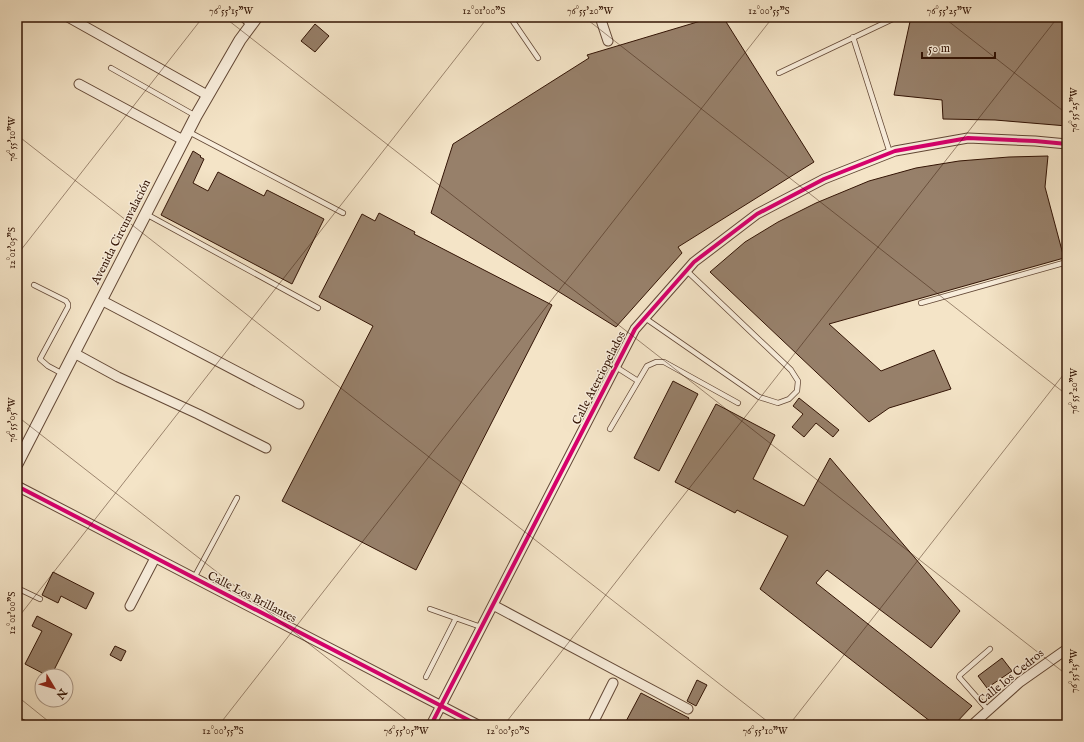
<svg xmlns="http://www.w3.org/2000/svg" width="1084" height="742" viewBox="0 0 1084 742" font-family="'IM FELL English',serif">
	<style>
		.building { fill: #97806a; stroke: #331405 }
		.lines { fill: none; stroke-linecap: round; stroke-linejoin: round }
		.service-casing { stroke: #634836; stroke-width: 6 }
		.minor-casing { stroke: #634836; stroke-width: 11 }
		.tertiary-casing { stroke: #634836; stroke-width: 13 }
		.service { stroke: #f8eddb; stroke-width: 4.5 }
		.minor { stroke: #f8eddb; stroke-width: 9 }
		.tertiary { stroke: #f8eddb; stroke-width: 11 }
		.cycleway-casing { stroke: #f8eddb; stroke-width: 6 }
		.cycleway { stroke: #d6006c; stroke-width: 4 }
		.ticks { fill: none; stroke: #331405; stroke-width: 1; stroke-opacity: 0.45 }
		.labels { text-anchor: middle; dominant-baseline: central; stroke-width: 3; stroke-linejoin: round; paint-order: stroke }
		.street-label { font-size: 12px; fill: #331405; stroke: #f8eddb }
		.neatline { fill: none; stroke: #331405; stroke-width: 1.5 }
		.ticks-label { font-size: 10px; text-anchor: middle; fill: #331405 }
	</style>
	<rect width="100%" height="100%" fill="#f4e4c7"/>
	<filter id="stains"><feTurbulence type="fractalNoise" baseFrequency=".005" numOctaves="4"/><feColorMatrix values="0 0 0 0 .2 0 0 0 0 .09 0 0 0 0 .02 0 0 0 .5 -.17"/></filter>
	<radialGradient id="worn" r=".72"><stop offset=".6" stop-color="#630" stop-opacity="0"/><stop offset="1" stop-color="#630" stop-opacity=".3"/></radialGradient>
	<path class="building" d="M714 17H723L814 162 678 247 682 253 616 327 431 213 453 144 589 58 587 55Z
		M911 17H1067V126L995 120 943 119 942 100 894 95Z
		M315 24 329 36 315 52 301 41Z
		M193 151 201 156 200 157 204 159 193 183 208 191 218 172 264 196 267 190 324 219 292 284 161 215Z
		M1048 156 1045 187 1064 258 829 324 881 371 934 350 951 389 889 408 869 422 710 272 745 242 778 222 816 203 869 181 916 168 959 161 1009 157Z
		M379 213 415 232 414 234 552 305 416 570 282 501 373 326 319 297 362 214 375 221Z
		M673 381 698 394 659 471 634 458Z
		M799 398 839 430 833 437 816 423 804 437 792 427 803 414 793 406Z
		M716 404 775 435 753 479 804 506 830 458 960 611 931 648 827 570 816 583 972 706 954 725H935L760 589 788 536 737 510 735 513 675 482Z
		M53 572 94 593 86 609 61 596 58 603 42 595Z
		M37 616 72 634 51 676H48L25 664 42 631 32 626Z
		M115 646 126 651 121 661 110 655Z
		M1002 658 1012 671 987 688 978 676Z
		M697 680 707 685 696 706 687 701Z
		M641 693 689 718 685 725H624Z"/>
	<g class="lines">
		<g class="service-casing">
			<path id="service" d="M510 17 538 58
				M853 37 890 153
				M111 68 196 116
				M779 73 897 17
				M189 132 343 213
				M146 214 318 308
				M34 285 66 301 68 304V307L40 359 48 366 63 374
				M921 303 1067 262
				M645 318 759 397 778 403 789 399 797 391 798 381 791 370 687 271
				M616 367 638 381
				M610 429 647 366 656 362H664L738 403
				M194 578 237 498
				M17 588 40 599
				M430 609 481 627
				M426 677 456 618
				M988 710 959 677 960 675 990 649"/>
		</g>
		<g class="minor-casing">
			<path id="minor" d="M68 17 207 95
				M244 17 252 24
				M600 17 608 41
				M79 84 183 140
				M101 300 299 404
				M74 353 118 377 198 414 266 448
				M17 486 478 725
				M493 605 688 709
				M130 606 155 558
				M17 722 23 725
				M431 725 635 329 694 262 757 214 824 179 895 151 968 138 1035 141 1067 144
				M592 725 613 683
				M972 725 1020 682 1067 649"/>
		</g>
		<g class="tertiary-casing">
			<path id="tertiary" d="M17 464 196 116 240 40 257 17"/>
		</g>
		<use href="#service" class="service"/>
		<use href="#minor" class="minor"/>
		<use href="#tertiary" class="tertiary"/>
		<g class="cycleway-casing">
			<path id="cycleway" d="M17 486 478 725
				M431 725 635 329 694 262 757 214 824 179 895 151 968 138 1035 141 1067 144"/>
		</g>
		<use href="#cycleway" class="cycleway"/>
	</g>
	<path class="ticks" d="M224 17 1067 675M584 17 1067 395M943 17 1067 114M17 135 772 725M17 255 203 17M17 416 413 725M17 619 488 17M17 696 53 725M219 725 773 17M504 725 1058 17M789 725 1067 370"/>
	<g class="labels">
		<g class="street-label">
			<text transform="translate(121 232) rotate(-63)">Avenida Circunvalación</text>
			<text transform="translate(599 378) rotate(-63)">Calle Aterciopelados</text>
			<text transform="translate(252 597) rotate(27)">Calle Los Brillantes</text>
			<text transform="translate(1011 677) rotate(-39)">Calle los Cedros</text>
		</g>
	</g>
	<rect width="1084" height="742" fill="none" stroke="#f4e4c7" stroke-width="44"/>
	<g transform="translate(54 688) rotate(128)"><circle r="19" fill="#f8eddb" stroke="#a99685"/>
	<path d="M0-3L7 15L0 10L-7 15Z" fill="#8f2418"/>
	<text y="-6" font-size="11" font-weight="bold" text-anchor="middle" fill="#331405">N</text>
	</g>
	<path d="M922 52v6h73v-6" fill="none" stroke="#331405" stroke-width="2"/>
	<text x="928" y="52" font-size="12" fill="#331405" stroke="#f8eddb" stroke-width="3" paint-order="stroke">50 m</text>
	<rect x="22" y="22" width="1040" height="698" class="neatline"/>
	<g class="ticks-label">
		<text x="231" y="14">76°55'15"W</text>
		<text x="484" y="14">12°01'00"S</text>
		<text x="590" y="14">76°55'20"W</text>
		<text x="769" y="14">12°00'55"S</text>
		<text x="949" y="14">76°55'25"W</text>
		<text transform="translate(1073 110) rotate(-90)" y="4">76°55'25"W</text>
		<text transform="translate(11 139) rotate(-90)" y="4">76°55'10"W</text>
		<text transform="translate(11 248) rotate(-90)" y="4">12°01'05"S</text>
		<text transform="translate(1073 391) rotate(-90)" y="4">76°55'20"W</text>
		<text transform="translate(11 420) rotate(-90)" y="4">76°55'05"W</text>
		<text transform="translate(11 613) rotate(-90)" y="4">12°01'00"S</text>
		<text transform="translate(1073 671) rotate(-90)" y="4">76°55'15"W</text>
		<text x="223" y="734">12°00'55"S</text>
		<text x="406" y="734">76°55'05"W</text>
		<text x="508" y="734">12°00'50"S</text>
		<text x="765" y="734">76°55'10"W</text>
	</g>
	<rect width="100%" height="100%" filter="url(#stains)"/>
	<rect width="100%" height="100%" fill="url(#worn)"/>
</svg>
